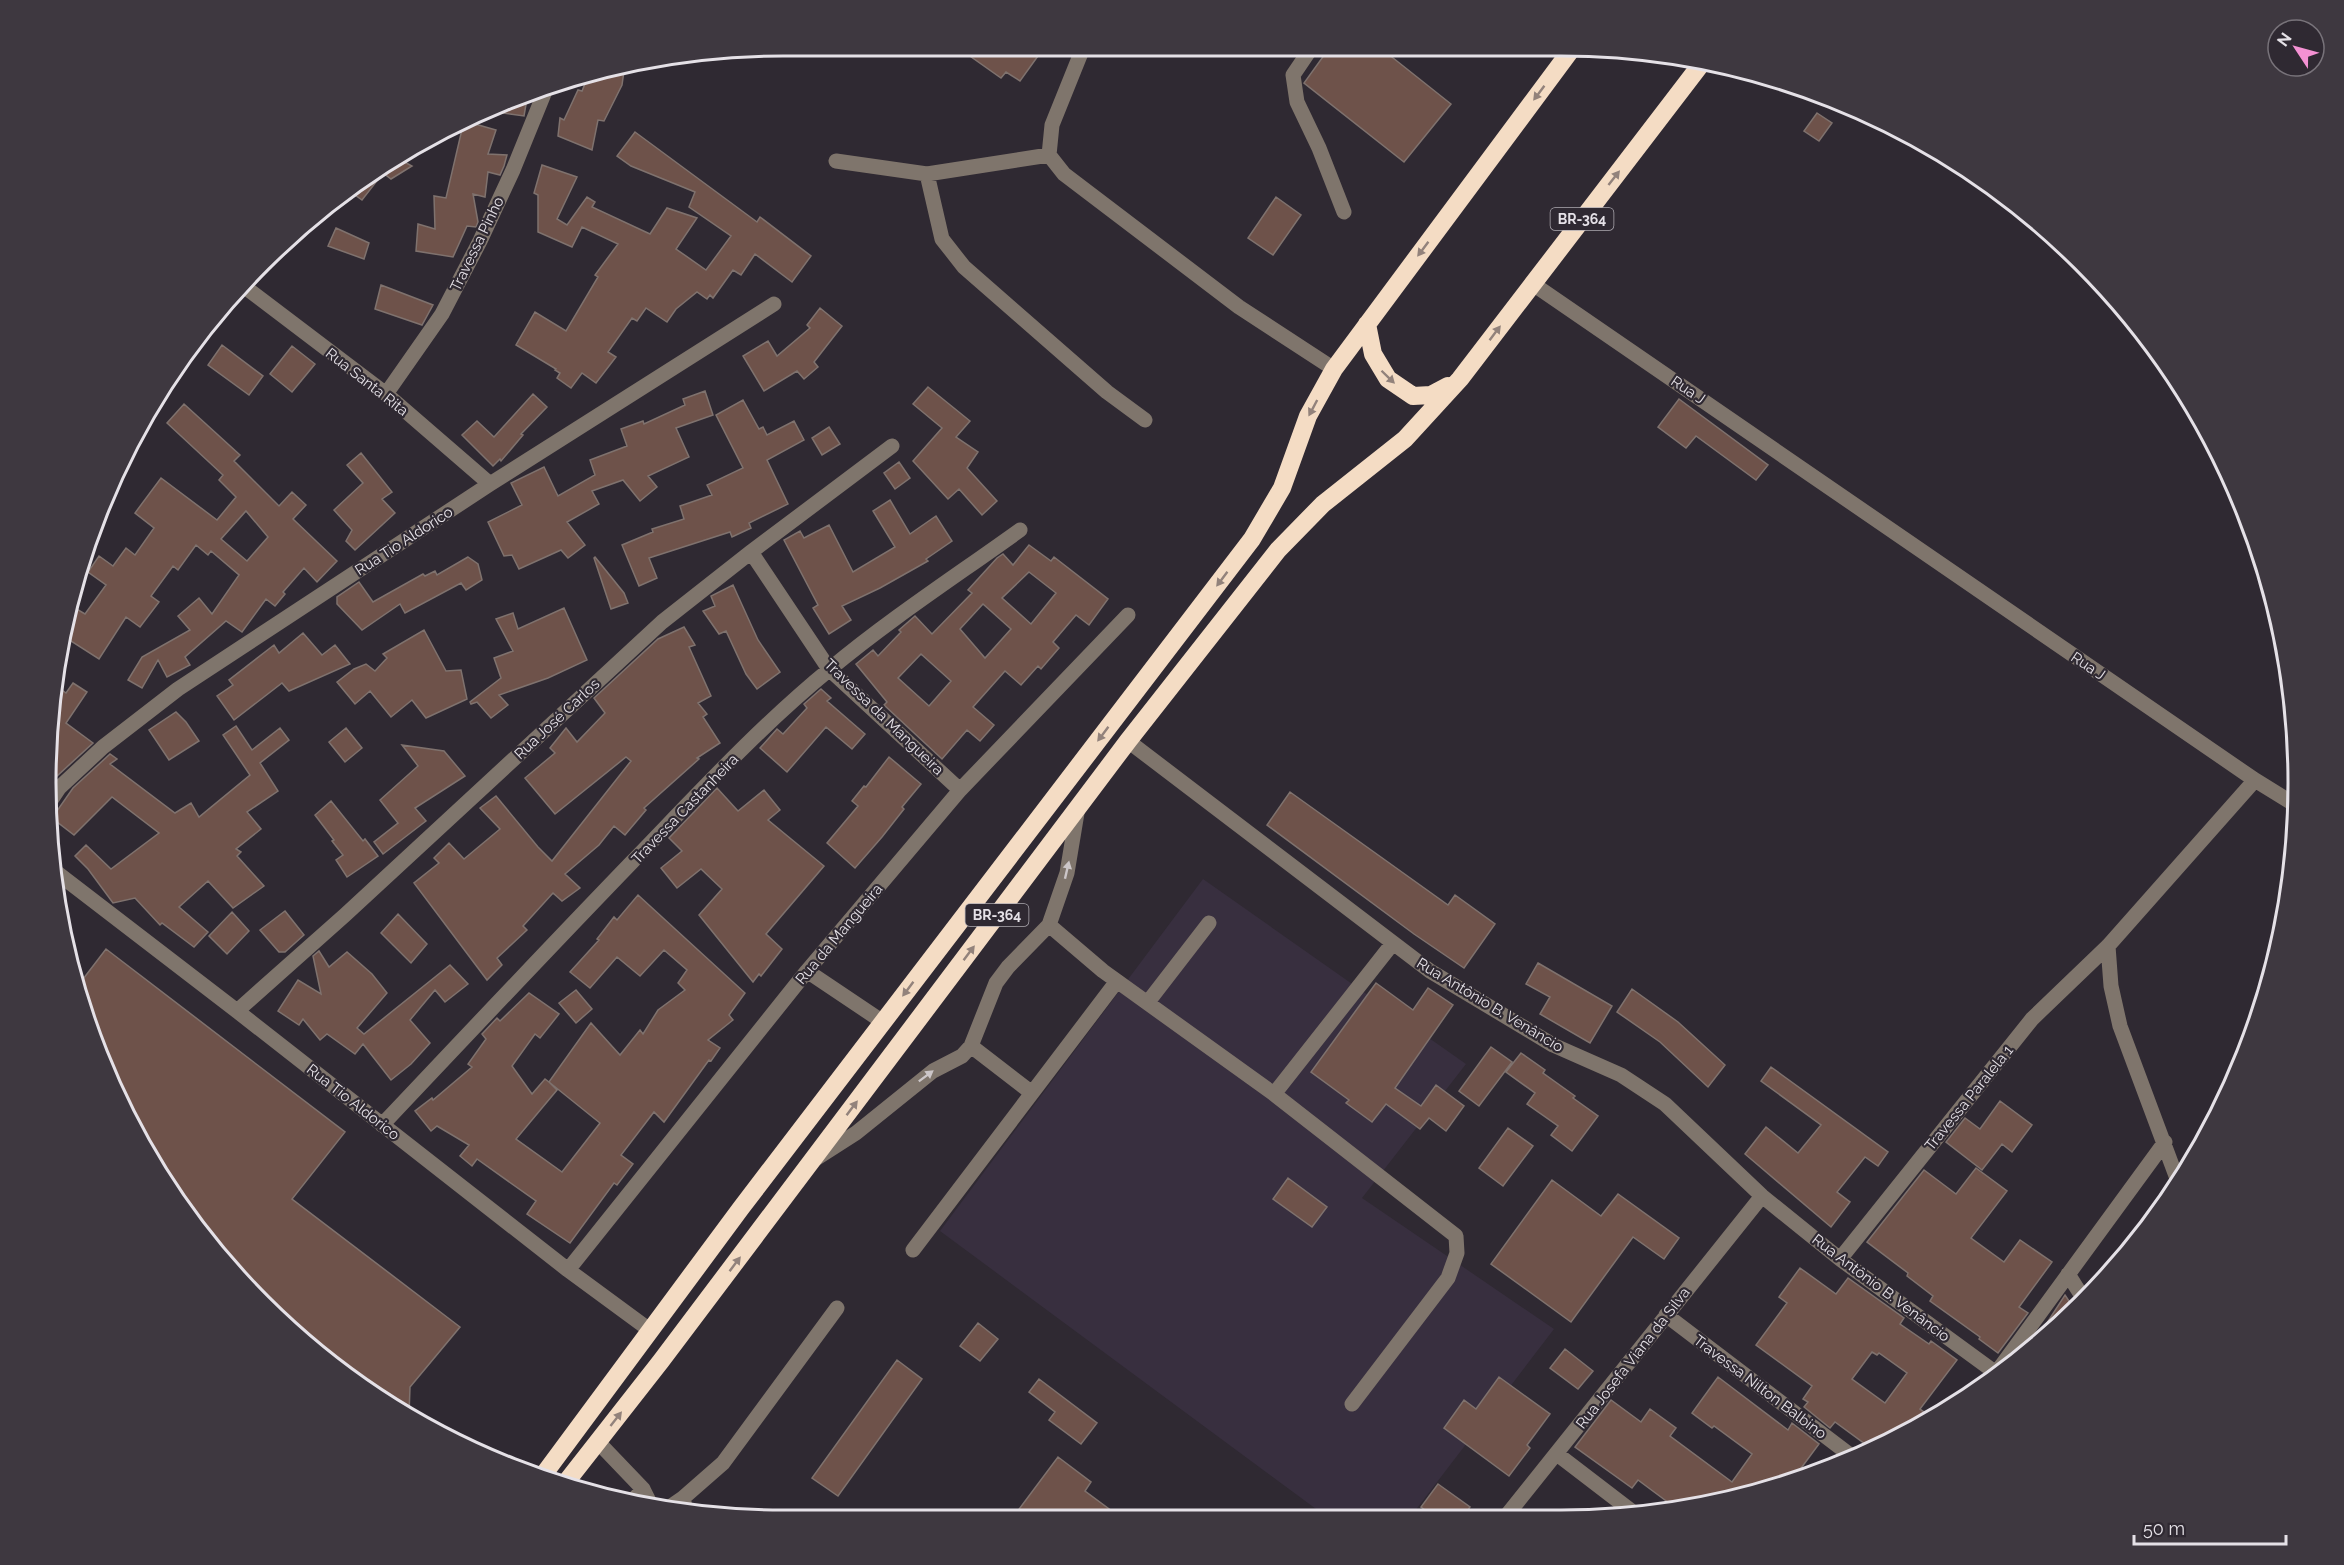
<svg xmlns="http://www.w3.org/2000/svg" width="2344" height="1565" viewBox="0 0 2344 1565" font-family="Raleway,sans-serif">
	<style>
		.commercial { fill: #382f3f }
		.building { fill: #6e524a; stroke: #7f726e; stroke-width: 1.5; fill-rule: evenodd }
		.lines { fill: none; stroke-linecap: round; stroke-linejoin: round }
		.minor { stroke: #7f756c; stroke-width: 15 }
		.highway { stroke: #f4dcc4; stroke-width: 18 }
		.oneway { fill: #92827b }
		.oneway2 { fill: #ccc6c8 }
		.labels { text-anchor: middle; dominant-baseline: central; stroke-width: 4.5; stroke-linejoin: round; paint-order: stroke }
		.shield { fill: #2f2932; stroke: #aeaab1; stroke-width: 1.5 }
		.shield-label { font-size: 14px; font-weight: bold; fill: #e5e1e7 }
		.street-label { font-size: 15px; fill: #e5e1e7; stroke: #2f2932 }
		.rim { fill: none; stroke: #e5e1e7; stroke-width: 3 }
	</style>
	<rect width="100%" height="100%" fill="#2f2932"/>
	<path class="commercial" d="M1203 879 1466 1064 1362 1198 1554 1329 1408 1520H1331L940 1231Z"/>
	<path class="building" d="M1378 46 1451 104 1404 162 1304 83 1330 47Z
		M960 49H1043L1020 81 1006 72 1001 78Z
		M613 68 624 71 622 85 604 121 598 120 592 150 558 136 560 118 564 120 578 90 582 91 589 74Z
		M528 93 524 116 490 111Z
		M1817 113 1832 123 1819 141 1804 131Z
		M468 122 496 130 488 154 507 155 504 166 500 175 488 172 485 197 473 194 478 222 476 227 467 226 453 257 416 251 418 224 435 229 434 196 446 198 463 125Z
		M635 132 757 222 760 217 811 256 792 282 755 254 741 275 733 270 713 298 710 295 707 299 697 292 676 309 667 322 646 308 637 321 632 318 608 352 616 357 596 383 582 373 571 388 557 378 560 373 555 370 556 369 516 345 535 312 566 331 598 277 595 275 618 244 582 227 572 247 538 232V195L534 193 542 165 577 177 557 219 567 225 587 197 595 202 592 207 650 234 667 208 697 218 676 249 706 270 731 236 689 207 695 192 631 166 617 156Z
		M397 158 412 166 391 179 383 173 362 200 348 190 372 169Z
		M1276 197 1301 215 1273 255 1248 238Z
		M336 228 369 243 364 259 328 246Z
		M381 285 433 305 422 325 375 309Z
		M820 308 842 326 814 362 818 367 804 379 797 371 764 391 743 356 768 341 777 356 810 328 807 325Z
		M222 345 263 376 249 395 208 365Z
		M292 346 315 364 292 392 270 374Z
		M928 387 970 421 956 437 978 452 967 468 997 501 982 515 959 489 948 499 913 461 942 428 913 404Z
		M705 391 713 415 676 428 689 457 648 476 657 487 640 501 623 480 592 491 599 504 567 522 585 545 568 558 561 550 519 569 512 555 504 556 488 522 522 505 511 483 544 467 558 496 595 475 590 460 627 446 621 429 643 421 644 424 685 405 683 399Z
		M533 394 547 407 521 434 523 435 501 461 500 459 493 466 462 435 477 421 494 437Z
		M1679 399 1768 465 1756 480 1696 436 1686 448 1658 427Z
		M743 400 759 429 763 427 767 435 794 421 804 440 767 460 788 504 749 523 751 528 732 537 730 532 649 558 657 578 639 586 622 545 653 532 652 529 684 519 680 506 712 495 707 485 743 468 716 415Z
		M184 404 240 455 234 461 279 506 292 492 306 505 293 519 337 561 317 582 304 568 283 592 285 594 275 606 266 599 242 632 226 621 185 657 190 665 167 677 158 660 142 688 128 680 142 657 190 630 178 616 199 598 212 614 239 575 211 551 208 555 196 545 178 570 173 566 151 596 159 602 140 627 126 617 99 659 63 636 68 604 85 614 106 585 88 572 99 556 113 566 126 548 135 555 154 528 135 513 161 478 217 520 236 497 219 480 223 475 167 423ZM246 511 268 537 247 561 221 539Z
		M829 427 840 444 822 455 812 438Z
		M361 453 392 492 382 499 395 513 355 550 346 541 352 530 334 510 363 483 347 465Z
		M899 462 910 478 895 489 884 473Z
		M890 500 910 534 936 516 952 541 926 559 928 561 880 588 842 606 851 620 829 634 813 608 818 605 784 540 800 531 804 538 829 525 853 572 895 547 873 511Z
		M1029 545 1051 561 1054 557 1108 599 1089 625 1076 615 1053 642 1059 648 1041 669 1038 666 1021 685 1005 671 973 707 994 725 980 741 967 730 942 759 884 705 887 702 856 664 873 650 878 656 901 632 899 630 915 616 932 634 972 593 968 590 997 558 1003 554 1013 565ZM1029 572 1056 593 1031 624 1002 598ZM983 604 1011 629 985 658 960 629ZM921 654 951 681 929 706 898 678Z
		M468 557 478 564 482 580 466 590 461 583 405 613 400 604 362 630 337 604V597L359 582 373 602 423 574 425 576 435 571 437 575Z
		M595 557 624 593 628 603 611 609 594 558Z
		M733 585 758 640 780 672 757 689 746 674 726 631 719 634 703 611 715 606 711 596Z
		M564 608 587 660 548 678 499 695 508 705 491 718 477 702 471 704 470 702 501 678 494 658 513 651 496 619 513 613 518 629Z
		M684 627 695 645 689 647 711 696 698 703 707 714 703 717 720 743 697 758 699 759 644 808 646 810 625 835 614 826 599 845 565 874 580 888 562 901 553 893 523 926 527 930 497 958 502 965 487 980 414 883 439 863 434 858 449 843 464 859 500 829 480 808 496 796 538 847 552 861 631 761 626 757 555 814 525 778 555 753 550 748 566 728 577 742 605 713 594 698 658 639Z
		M424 630 446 671 461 670 467 699 426 718 412 700 391 717 370 691 355 704 337 682 354 669 366 664 375 671 387 658 383 654Z
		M303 633 322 655 335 645 350 664 289 691 282 683 234 720 217 696 233 685 229 680 274 645 279 653Z
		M73 683 87 692 66 723 93 743 57 776 49 771 47 734 55 685 66 693Z
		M821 689 831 698 827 701 865 734 852 749 826 727 787 772 760 748 777 729 783 734 807 708 804 704Z
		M176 712 186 722 199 741 169 760 149 730Z
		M236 726 252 750 280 728 289 740 260 763 278 791 247 812 261 829 236 849 241 852 237 856 264 886 233 908 208 881 179 907 208 932 194 947 162 923 160 925 135 898 113 903 88 869 75 856 86 845 111 869 159 833 112 797 74 835 52 818 73 788 110 754 117 759 110 764 175 813 191 803 199 817 250 775 223 735Z
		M346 728 362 748 345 762 329 742Z
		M402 745 444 751 465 776 415 808 426 821 383 854 374 842 398 823 380 800 418 766Z
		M889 757 921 784 902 807 904 809 882 837 855 868 827 843 858 806 852 801 864 786 866 787Z
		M717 788 738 811 764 790 780 810 768 820 824 866 766 934 782 949 761 976 759 974 753 982 699 915 722 889 701 869 677 888 661 868 682 851 669 838Z
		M1290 792 1448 905 1455 895 1495 924 1464 968 1414 934 1267 825Z
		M331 801 363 841 365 839 378 856 347 877 336 860 343 855 332 841 334 840 315 815Z
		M638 895 745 993 729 1015 733 1020 708 1040 720 1048 711 1061 709 1060 664 1122 654 1112 621 1155 633 1164 617 1185 614 1183 570 1243 527 1214 536 1201 477 1159 472 1166 460 1156 469 1145 437 1126 431 1131 415 1111 432 1098 433 1100 472 1067 468 1064 486 1039 482 1034 497 1018 500 1021 529 993 559 1014 540 1038 535 1034 512 1066 532 1094 545 1079 549 1082 591 1023 620 1055 640 1030 643 1034 658 1010 685 990 678 983 687 970 664 950 640 976 617 957 590 988 570 972 599 940 597 939 614 917 617 920ZM549 1082 600 1123 562 1172 516 1139 557 1090Z
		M285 911 304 935 285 952H279L260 930Z
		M232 912 249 931 227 954 209 936Z
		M398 914 427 944 411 963 381 933Z
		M106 949 345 1132 292 1199 460 1327 410 1387 409 1415 334 1368 261 1304 144 1151 101 1064 77 987Z
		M319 951 329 967 347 952 372 974 387 993 357 1028 364 1034 450 965 468 984 445 1002 435 990 410 1020 430 1043 411 1064 391 1080 363 1044 355 1054 327 1034 320 1040 303 1019 299 1025 278 1011 298 980 321 994 313 956Z
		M1538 963 1612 1006 1590 1043 1540 1014 1550 997 1526 984Z
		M1376 983 1413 1010 1428 988 1453 1005 1395 1088 1421 1106 1436 1085 1464 1106 1446 1131 1429 1118 1420 1129 1386 1104 1372 1122 1346 1103 1349 1100 1311 1072Z
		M1632 989 1678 1022 1725 1065 1708 1087 1660 1042 1617 1012Z
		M576 990 592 1009 576 1023 559 1003Z
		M1491 1047 1512 1062 1479 1106 1459 1091Z
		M1521 1053 1545 1070 1543 1073 1575 1096 1573 1098 1598 1116 1572 1151 1551 1135 1558 1126 1527 1104 1535 1093 1506 1072Z
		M1771 1067 1888 1152 1878 1166 1865 1157 1837 1192 1850 1202 1831 1227 1745 1154 1766 1127 1798 1153 1821 1125 1761 1081Z
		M2000 1101 2032 1125 2012 1152 2002 1144 1982 1170 1946 1142 1965 1118 1980 1129Z
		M1508 1128 1533 1146 1503 1186 1479 1168Z
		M1976 1168 2007 1191 1971 1238 2004 1262 2020 1240 2052 1262 2019 1307 2028 1313 1998 1353 1979 1339 1980 1337 1930 1301 1933 1296 1907 1276 1908 1273 1867 1242 1924 1170 1956 1194Z
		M1288 1178 1327 1207 1312 1227 1273 1199Z
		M1552 1180 1601 1216 1618 1194 1679 1238 1664 1259 1633 1237 1571 1322 1491 1264Z
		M1800 1268 1836 1294 1848 1278 1904 1318 1900 1324 1929 1344 1931 1341 1957 1360 1920 1409 1931 1417 1872 1449 1835 1422 1830 1428 1804 1407 1808 1402 1803 1399 1812 1386 1756 1345 1787 1303 1779 1297ZM1872 1352 1877 1355 1879 1353 1907 1373 1885 1403 1852 1379Z
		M2065 1295 2075 1310 2022 1354 2045 1326Z
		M978 1323 998 1339 980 1361 960 1346Z
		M1565 1349 1593 1371 1578 1389 1550 1368Z
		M897 1360 922 1379 838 1496 812 1478Z
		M1499 1377 1550 1414 1527 1445 1530 1448 1509 1476 1444 1428 1464 1400 1476 1409Z
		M1718 1377 1788 1430 1792 1423 1819 1444 1793 1479 1706 1506 1677 1509 1638 1480 1632 1488 1575 1447 1611 1400 1641 1422 1650 1409 1676 1428 1670 1436 1732 1482 1752 1454 1714 1426 1712 1428 1692 1413Z
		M1039 1379 1097 1423 1081 1444 1049 1420 1055 1412 1029 1392Z
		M1058 1457 1091 1482 1085 1491 1124 1520H1011Z
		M1438 1484 1470 1507 1461 1520H1439L1421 1507Z"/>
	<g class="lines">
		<path class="minor" d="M1312 47 1293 75 1297 102 1319 148 1344 212
			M1083 48 1052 125 1049 155 1064 174 1239 307 1334 369
			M836 161 927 174 1049 155
			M927 174 942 239 964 267 1107 392 1145 420
			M241 284 386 394 490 484
			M1533 284 2255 780 2108 946 2032 1019 1840 1259
			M386 394 442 314 480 241 513 170 548 84
			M751 552 829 669 960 790
			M1128 741 1430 971 1553 1045 1621 1075 1665 1104 1762 1196 1840 1259 1996 1373
			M2255 780 2297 806
			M51 800 59 788 103 747 178 689 490 484 774 304
			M56 872 237 1011 568 1270 651 1331
			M1049 925 1103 971 1274 1094 1456 1236 1457 1253 1448 1278 1352 1404
			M2108 946 2111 986 2120 1026 2179 1184
			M807 971 883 1022
			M1148 1002 1209 923
			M237 1011 345 915 662 622 751 552 892 446
			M971 1046 1032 1093
			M1274 1094 1393 943
			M382 1125C465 1037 548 949 632 862 696 796 759 727 830 669 890 619 956 576 1020 530
			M817 1158 856 1133 933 1071 962 1056 971 1046 996 983 1008 967 1049 925 1067 873 1078 807
			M913 1250 1117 981
			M568 1270 807 971 960 790 1128 615
			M2068 1274 2085 1301
			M1666 1315 1854 1458
			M1991 1380 2165 1142
			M598 1442 643 1489 652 1507
			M1557 1454 1634 1513
			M683 1498 723 1463 837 1308
			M631 1503 643 1489
			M667 1509 683 1498 686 1511
			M1503 1520 1762 1196"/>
		<path class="highway" d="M1367 324 1373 354 1388 379 1413 396 1431 395 1448 386
			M544 1474 741 1208 1252 539 1282 488 1308 416 1334 369 1574 46
			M567 1481 661 1361 1128 741 1278 550 1323 504 1405 439 1460 379 1705 59"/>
	</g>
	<defs><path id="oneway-solid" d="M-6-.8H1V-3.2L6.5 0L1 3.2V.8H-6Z" transform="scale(1.5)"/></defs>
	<g class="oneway">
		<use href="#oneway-solid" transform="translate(1539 93) rotate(127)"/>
		<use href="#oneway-solid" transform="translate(1614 178) rotate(-52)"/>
		<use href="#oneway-solid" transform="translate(1423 249) rotate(127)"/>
		<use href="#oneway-solid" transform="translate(1495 333) rotate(-53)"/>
		<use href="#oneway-solid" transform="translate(1388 377) rotate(44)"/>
		<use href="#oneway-solid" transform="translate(1313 408) rotate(118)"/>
		<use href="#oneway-solid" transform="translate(1222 579) rotate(127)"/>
		<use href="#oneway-solid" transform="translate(1103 734) rotate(127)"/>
		<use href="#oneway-solid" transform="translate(969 953) rotate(-53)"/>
		<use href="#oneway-solid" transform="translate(908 989) rotate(127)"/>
		<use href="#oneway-solid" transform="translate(852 1108) rotate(-53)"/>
		<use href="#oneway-solid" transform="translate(735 1264) rotate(-53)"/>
		<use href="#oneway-solid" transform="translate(616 1419) rotate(-52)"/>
	</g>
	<g class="oneway2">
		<use href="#oneway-solid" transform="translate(1067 870) rotate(-77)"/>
		<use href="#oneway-solid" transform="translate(926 1076) rotate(-37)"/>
	</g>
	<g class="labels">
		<g class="shield">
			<rect x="1550.5" y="208" width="63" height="22" rx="4.5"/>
			<rect x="965.5" y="904" width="63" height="22" rx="4.5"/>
		</g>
		<g class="shield-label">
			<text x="1582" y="219">BR-364</text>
			<text x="997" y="915">BR-364</text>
		</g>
		<g class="street-label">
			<text transform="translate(477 244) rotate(-64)">Travessa Pinho</text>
			<text transform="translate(367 382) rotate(38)">Rua Santa Rita</text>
			<text transform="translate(1688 390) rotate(34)">Rua J</text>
			<text transform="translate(404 541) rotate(-33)">Rua Tio Aldorico</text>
			<text transform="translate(2088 666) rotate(34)">Rua J</text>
			<text transform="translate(884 717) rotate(44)">Travessa da Mangueira</text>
			<text transform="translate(557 719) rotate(-43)">Rua José Carlos</text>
			<text transform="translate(685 809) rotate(-46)">Travessa Castanheira</text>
			<text transform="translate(839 934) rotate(-50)">Rua da Mangueira</text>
			<text transform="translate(1490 1005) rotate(31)">Rua Antônio B. Venâncio</text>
			<text transform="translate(1969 1098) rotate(-51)">Travessa Paralela 1</text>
			<text transform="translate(353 1102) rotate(38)">Rua Tio Aldorico</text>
			<text transform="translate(1881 1288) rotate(37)">Rua Antônio B. Venâncio</text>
			<text transform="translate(1633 1358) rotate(-52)">Rua Josefa Viana da Silva</text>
			<text transform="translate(1760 1387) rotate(37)">Travessa Nilton Balbino</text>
		</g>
	</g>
	<path d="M0 0H2344V1565H0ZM783 56H1561A727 727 0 0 1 2288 783V783A727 727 0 0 1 1561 1510H783A727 727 0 0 1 56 783V783A727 727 0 0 1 783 56Z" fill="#3e3840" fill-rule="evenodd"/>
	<path class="rim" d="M783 56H1561A727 727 0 0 1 2288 783V783A727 727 0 0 1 1561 1510H783A727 727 0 0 1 56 783V783A727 727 0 0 1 783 56Z"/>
	<g transform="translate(2296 48) rotate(306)"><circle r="28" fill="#2f2932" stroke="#78737a" stroke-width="1.5"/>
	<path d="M0-4.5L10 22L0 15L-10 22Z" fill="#f491d3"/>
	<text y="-9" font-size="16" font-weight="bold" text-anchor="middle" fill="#e5e1e7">N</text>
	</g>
	<path d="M2134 1535v9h152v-9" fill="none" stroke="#e5e1e7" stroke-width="3"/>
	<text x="2143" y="1535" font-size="18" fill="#e5e1e7" stroke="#2f2932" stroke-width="4.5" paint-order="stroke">50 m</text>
</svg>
